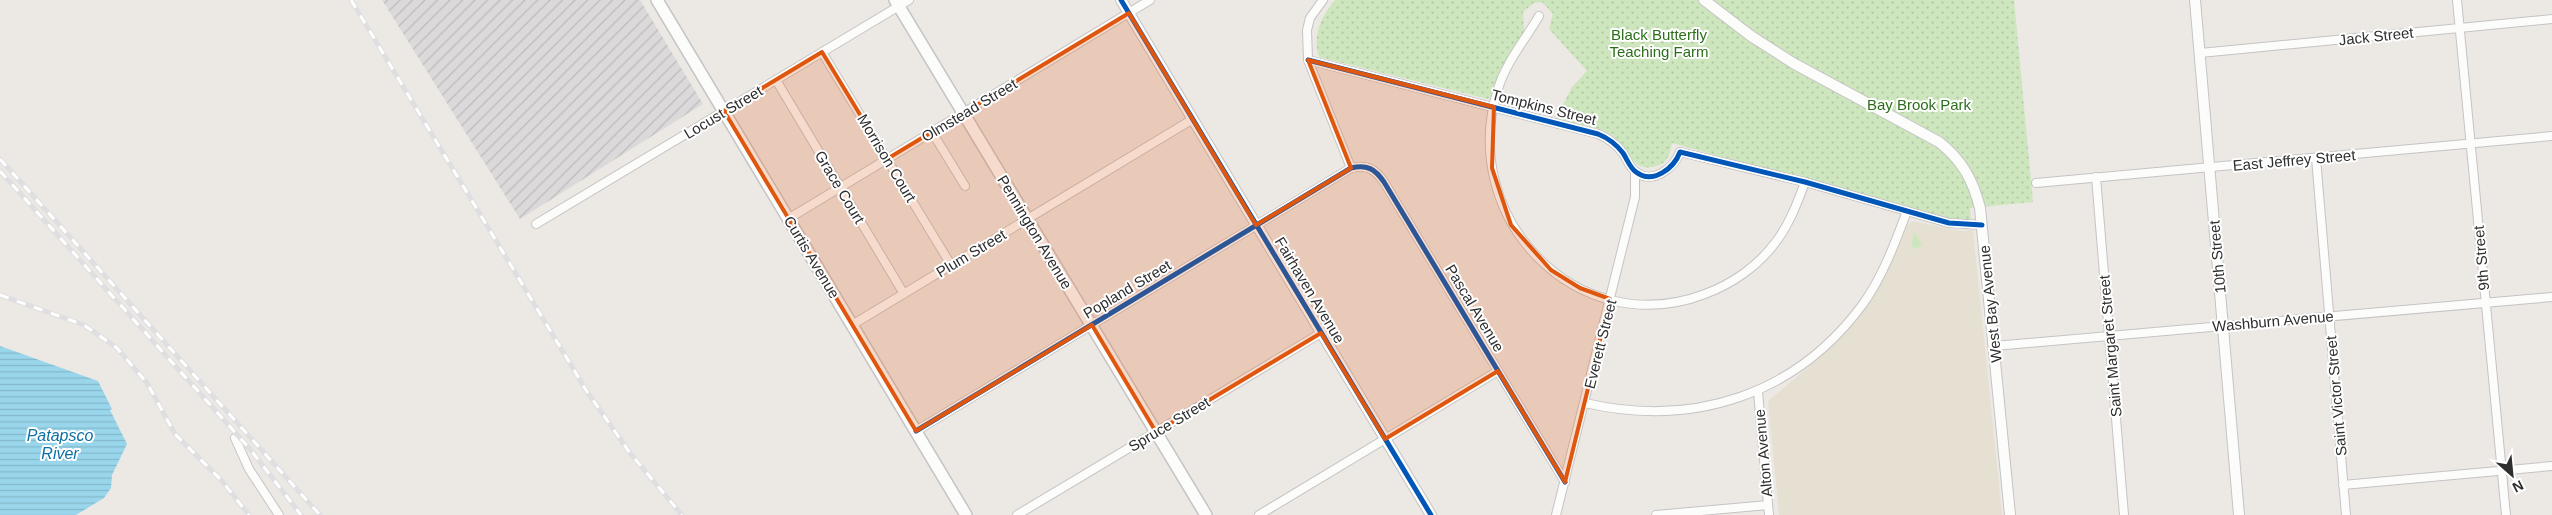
<svg xmlns="http://www.w3.org/2000/svg" width="2552" height="515" viewBox="0 0 2552 515" font-family="Helvetica,sans-serif">
	<style>
		.industrial { fill: url(#industrial-furrows) }
		.education { fill: #e6e0d3 }
		.grass { fill: #cee6be }
		.park { fill: url(#park-dots) }
		.water { fill: url(#water-rules) }
		.lines { fill: none; stroke-linecap: round; stroke-linejoin: round }
		.minor-casing { stroke: #c5c4c5; stroke-width: 10 }
		.tertiary-casing { stroke: #c5c4c5; stroke-width: 12 }
		.secondary-casing { stroke: #c5c4c5; stroke-width: 14 }
		.minor { stroke: #fcfcfb; stroke-width: 8 }
		.tertiary { stroke: #fcfcfb; stroke-width: 10 }
		.secondary { stroke: #fcfcfb; stroke-width: 11 }
		.rail-casing { stroke: #dfdfe1; stroke-width: 5 }
		.rail { stroke: #fff; stroke-width: 3; stroke-dasharray: 9; stroke-linecap: butt }
		.cycleway-casing { stroke: #fff; stroke-width: 8 }
		.cycleway { stroke: #0057b8; stroke-width: 5 }
		.marked { fill: #df570e; fill-opacity: 0.2; stroke: #df570e; stroke-width: 4; stroke-linejoin: round }
		.labels { text-anchor: middle; dominant-baseline: central; stroke-width: 4; stroke-linejoin: round; paint-order: stroke }
		.park-label { font-size: 15px; fill: #2c6e1b; stroke: #fff }
		.street-label { font-size: 15px; fill: #2e2e2e; stroke: #fff }
		.water-label { font-size: 16px; font-style: italic; fill: #0d6fa3; stroke: #fff }
	</style>
	<defs>
		<pattern id="industrial-furrows" width="10" height="10" patternUnits="userSpaceOnUse" patternTransform="scale(1.25)"><rect width="10" height="10" fill="#dcd9db"/><path d="M-1 1l2-2M0 10L10 0M9 11l2-2" fill="none" stroke="#bdbbbc"/></pattern>
		<pattern id="park-dots" width="8" height="8" patternUnits="userSpaceOnUse" patternTransform="scale(1.25)"><rect width="8" height="8" fill="#cee6be"/><path d="M2 2h.1M6 6h.1" fill="none" stroke="#b1c6a4" stroke-width="1.8" stroke-linecap="round"/></pattern>
		<pattern id="water-rules" width="6" height="5" patternUnits="userSpaceOnUse" patternTransform="scale(1.25)"><rect width="6" height="5" fill="#99d6ec"/><path d="M0 2.5h6" fill="none" stroke="#84b8cb"/></pattern>
	</defs>
	<rect width="100%" height="100%" fill="#ece8e4"/>
	<path class="industrial" d="M382 0H640L703 104 520 219Z"/>
	<path class="education" d="M1913 221 1961 231 1973 230 2002 515H1779L1768 401 1819 358 1846 332 1866 306 1887 274 1906 226Z"/>
	<path class="grass" d="M1914 232 1922 243 1918 249 1911 246Z"/>
	<path class="park" d="M1335 0H2014L2033 202 1970 208 1971 220 1946 219 1672 143C1670 154 1668 163 1656 166 1631 174 1629 146 1612 135 1597 126 1573 124 1556 119L1572 87 1587 71 1549 29 1553 14 1542 2 1534 3 1523 12 1524 31 1520 41 1503 69 1491 96 1488 99 1319 57C1312 35 1321 17 1335 0Z"/>
	<path class="water" d="M0 346 98 381 112 409 110 410 127 444 112 475 111 488 104 498 76 515H0Z"/>
	<g class="lines">
		<g class="minor-casing">
			<path id="minor" d="M1323 0 1310 18 1307 30 1308 60 1351 168
				M2457 0 2506 515
				M1539 16C1525 40 1506 62 1498 89 1457 216 1576 343 1705 294 1732 284 1758 266 1775 243 1789 225 1797 204 1805 182
				M822 52 951 265
				M2200 53 2552 19
				M1308 60 1598 134C1608 138 1616 144 1623 153 1627 159 1630 168 1636 172 1653 185 1674 168 1680 152L1805 182 1949 223 1982 225
				M776 80 904 294
				M932 132 965 186
				M2316 158 2346 515
				M2096 177 2124 515
				M2036 183 2552 136
				M788 219 1150 0
				M536 224 909 0
				M852 325 1193 119
				M1994 346 2552 297
				M1758 392 1769 515
				M1585 403C1694 428 1796 395 1863 304 1883 276 1895 243 1907 211
				M916 431 1351 168C1367 164 1375 169 1384 182L1565 482
				M235 438 249 469 279 515
				M2343 485 2552 466
				M1017 515 1321 333
				M1259 515 1498 371
				M1556 515 1635 197V172
				M1656 515 1768 505"/>
		</g>
		<g class="tertiary-casing">
			<path id="tertiary" d="M1121 0 1431 515
				M1704 0 1751 36 1793 63 1939 142C1962 160 1973 180 1980 208L2010 515
				M2195 0 2239 515"/>
		</g>
		<g class="secondary-casing">
			<path id="secondary" d="M657 0 966 515
				M895 0 1206 515"/>
		</g>
		<use href="#minor" class="minor"/>
		<use href="#tertiary" class="tertiary"/>
		<use href="#secondary" class="secondary"/>
		<g class="rail-casing">
			<path id="rail" d="M351 0 586 390 630 453 682 515
				M0 159 320 515
				M0 171 250 449 301 515
				M0 295 84 325 117 348 147 383 175 434 222 481 249 515"/>
		</g>
		<use href="#rail" class="rail"/>
		<g class="cycleway-casing">
			<path id="cycleway" d="M1121 0 1431 515
				M1308 60 1598 134C1608 138 1616 144 1623 153 1627 159 1630 168 1636 172 1653 185 1674 168 1680 152L1805 182 1949 223 1982 225
				M916 431 1351 168C1367 164 1375 169 1384 182L1565 482"/>
		</g>
		<use href="#cycleway" class="cycleway"/>
	</g>
	<path class="marked" d="M1129 13 1256 225 1351 168 1308 60 1494 107 1492 168 1511 225 1551 270 1580 288 1610 299 1565 482 1498 371 1385 439 1321 333 1156 432 1092 325 916 431 724 111 822 52 887 159Z"/>
	<g class="labels">
		<g class="park-label">
			<text x="1659" y="34">Black Butterfly<tspan x="1659" dy="17">Teaching Farm</tspan></text>
			<text x="1919" y="104">Bay Brook Park</text>
		</g>
		<g class="street-label">
			<text transform="translate(2376 36) rotate(-6)">Jack Street</text>
			<text transform="translate(1544 107) rotate(14)">Tompkins Street</text>
			<text transform="translate(969 110) rotate(-31)">Olmstead Street</text>
			<text transform="translate(723 112) rotate(-31)">Locust Street</text>
			<text transform="translate(887 158) rotate(59)">Morrison Court</text>
			<text transform="translate(2294 160) rotate(-5)">East Jeffrey Street</text>
			<text transform="translate(840 187) rotate(59)">Grace Court</text>
			<text transform="translate(1035 232) rotate(59)">Pennington Avenue</text>
			<text transform="translate(971 253) rotate(-31)">Plum Street</text>
			<text transform="translate(812 257) rotate(59)">Curtis Avenue</text>
			<text transform="translate(2217 257) rotate(-95)">10th Street</text>
			<text transform="translate(2481 258) rotate(-95)">9th Street</text>
			<text transform="translate(1127 289) rotate(-31)">Popland Street</text>
			<text transform="translate(1310 290) rotate(59)">Fairhaven Avenue</text>
			<text transform="translate(1990 304) rotate(-96)">West Bay Avenue</text>
			<text transform="translate(1475 308) rotate(59)">Pascal Avenue</text>
			<text transform="translate(2273 321) rotate(-5)">Washburn Avenue</text>
			<text transform="translate(1600 344) rotate(-76)">Everett Street</text>
			<text transform="translate(2110 346) rotate(-95)">Saint Margaret Street</text>
			<text transform="translate(2336 396) rotate(-95)">Saint Victor Street</text>
			<text transform="translate(1169 424) rotate(-31)">Spruce Street</text>
			<text transform="translate(1763 453) rotate(-95)">Alton Avenue</text>
		</g>
		<g class="water-label">
			<text x="60" y="435">Patapsco<tspan x="60" dy="18">River</tspan></text>
		</g>
	</g>
	<g transform="translate(2512 475) rotate(153)" stroke="#ffffff" stroke-width="4" paint-order="stroke">
	<path d="M0-4L9 19L0 12L-9 19Z" fill="#2e2e2e"/>
	<text y="-8" font-size="14" font-weight="bold" text-anchor="middle" fill="#2e2e2e">N</text>
	</g>
</svg>
